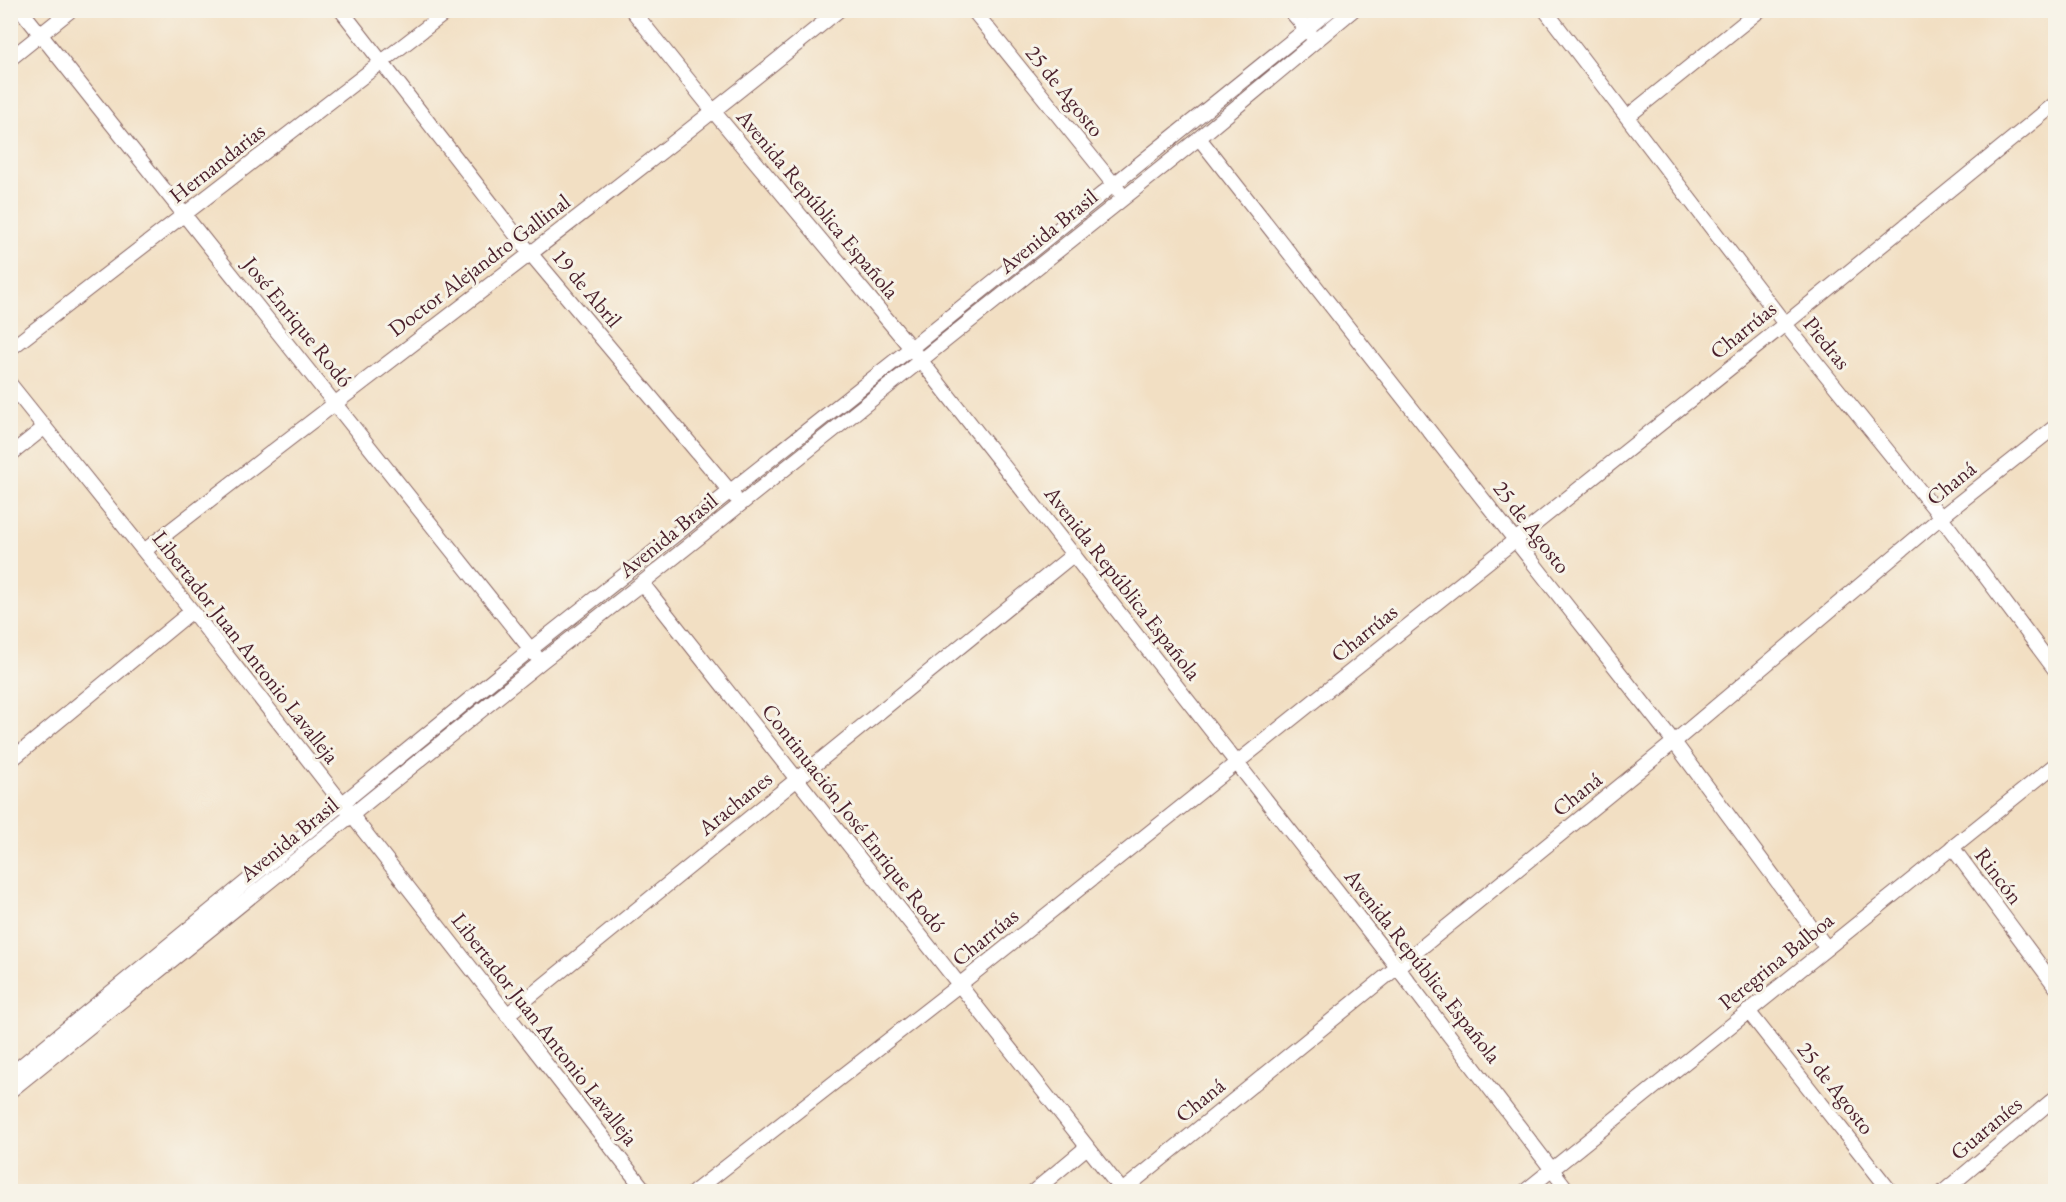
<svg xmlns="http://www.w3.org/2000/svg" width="2066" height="1202" viewBox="0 0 2066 1202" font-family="'EB Garamond',serif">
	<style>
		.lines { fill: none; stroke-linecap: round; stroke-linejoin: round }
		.street-casing { stroke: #856260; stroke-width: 16 }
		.street { stroke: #fff; stroke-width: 14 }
		.labels { text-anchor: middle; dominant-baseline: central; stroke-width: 6; stroke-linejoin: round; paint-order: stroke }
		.street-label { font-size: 22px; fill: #4a1f2b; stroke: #f7f3e8 }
	</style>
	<rect width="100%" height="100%" fill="#f7f3e8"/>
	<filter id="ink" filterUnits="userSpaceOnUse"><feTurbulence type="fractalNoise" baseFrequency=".0167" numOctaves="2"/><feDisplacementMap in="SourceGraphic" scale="12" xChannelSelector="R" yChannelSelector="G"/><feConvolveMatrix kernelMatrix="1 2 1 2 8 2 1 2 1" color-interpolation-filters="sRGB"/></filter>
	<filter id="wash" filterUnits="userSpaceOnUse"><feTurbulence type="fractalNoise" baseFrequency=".008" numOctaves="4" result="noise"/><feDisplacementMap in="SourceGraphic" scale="24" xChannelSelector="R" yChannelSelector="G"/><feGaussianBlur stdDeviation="1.35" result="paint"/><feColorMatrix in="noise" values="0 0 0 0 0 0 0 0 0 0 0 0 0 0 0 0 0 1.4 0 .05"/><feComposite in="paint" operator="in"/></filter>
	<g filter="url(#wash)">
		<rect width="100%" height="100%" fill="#f2dfc3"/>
	</g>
	<g filter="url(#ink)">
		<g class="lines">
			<g class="street-casing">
				<path id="street" d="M21 10 536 656
					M341 10 530 253 734 496
					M632 10 714 112 911 348 1397 967 1569 1192
					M973 10 1119 191
					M1290 10 1312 36
					M1545 10 1785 324 1941 517 2056 671
					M10 59 71 10
					M1627 117 1760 10
					M1199 138 1674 742 1826 947
					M10 349 449 10
					M10 384 192 611 646 1192
					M10 455 45 427
					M144 551C375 371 611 196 839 10
					M642 583 1123 1192
					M10 761 192 611
					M1952 847 2056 987
					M1748 1011 1891 1192
					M507 1015 1074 554
					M10 1075 531 649 911 348 1330 10
					M10 1091 541 662 642 583 1199 138 1353 10
					M1122 1191 1674 742 1941 517 2056 426
					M694 1192 959 985 1785 324 2056 103
					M1033 1192 1087 1147
					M1524 1192 2056 764
					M1943 1192 2056 1097"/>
			</g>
			<use href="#street" class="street"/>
		</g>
	</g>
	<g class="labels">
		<g class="street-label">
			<text transform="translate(1065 91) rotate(51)">25 de Agosto</text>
			<text transform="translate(217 163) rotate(-38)">Hernandarias</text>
			<text transform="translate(818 204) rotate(50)">Avenida República Española</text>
			<text transform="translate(1048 231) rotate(-39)">Avenida Brasil</text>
			<text transform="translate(479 265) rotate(-37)">Doctor Alejandro Gallinal</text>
			<text transform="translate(587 288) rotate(50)">19 de Abril</text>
			<text transform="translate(298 322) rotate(51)">José Enrique Rodó</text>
			<text transform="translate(1743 330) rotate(-39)">Charrúas</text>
			<text transform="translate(1827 343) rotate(51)">Piedras</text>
			<text transform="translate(1951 483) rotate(-39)">Chaná</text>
			<text transform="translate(1532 527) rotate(52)">25 de Agosto</text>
			<text transform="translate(668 535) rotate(-39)">Avenida Brasil</text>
			<text transform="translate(1123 583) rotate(52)">Avenida República Española</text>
			<text transform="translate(1364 633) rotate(-39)">Charrúas</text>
			<text transform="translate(246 647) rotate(52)">Libertador Juan Antonio Lavalleja</text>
			<text transform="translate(1577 794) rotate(-39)">Chaná</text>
			<text transform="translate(735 803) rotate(-39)">Arachanes</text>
			<text transform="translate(854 818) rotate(52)">Continuación José Enrique Rodó</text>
			<text transform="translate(289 839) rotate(-39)">Avenida Brasil</text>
			<text transform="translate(1999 876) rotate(53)">Rincón</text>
			<text transform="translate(985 937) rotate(-39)">Charrúas</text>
			<text transform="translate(1776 961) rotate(-39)">Peregrina Balboa</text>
			<text transform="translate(1423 966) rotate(52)">Avenida República Española</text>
			<text transform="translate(545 1029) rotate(52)">Libertador Juan Antonio Lavalleja</text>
			<text transform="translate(1836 1088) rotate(52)">25 de Agosto</text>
			<text transform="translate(1200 1100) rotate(-39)">Chaná</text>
			<text transform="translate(1986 1128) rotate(-40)">Guaraníes</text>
		</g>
	</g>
	<rect width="2066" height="1202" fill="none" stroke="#f7f3e8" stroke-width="36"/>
</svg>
